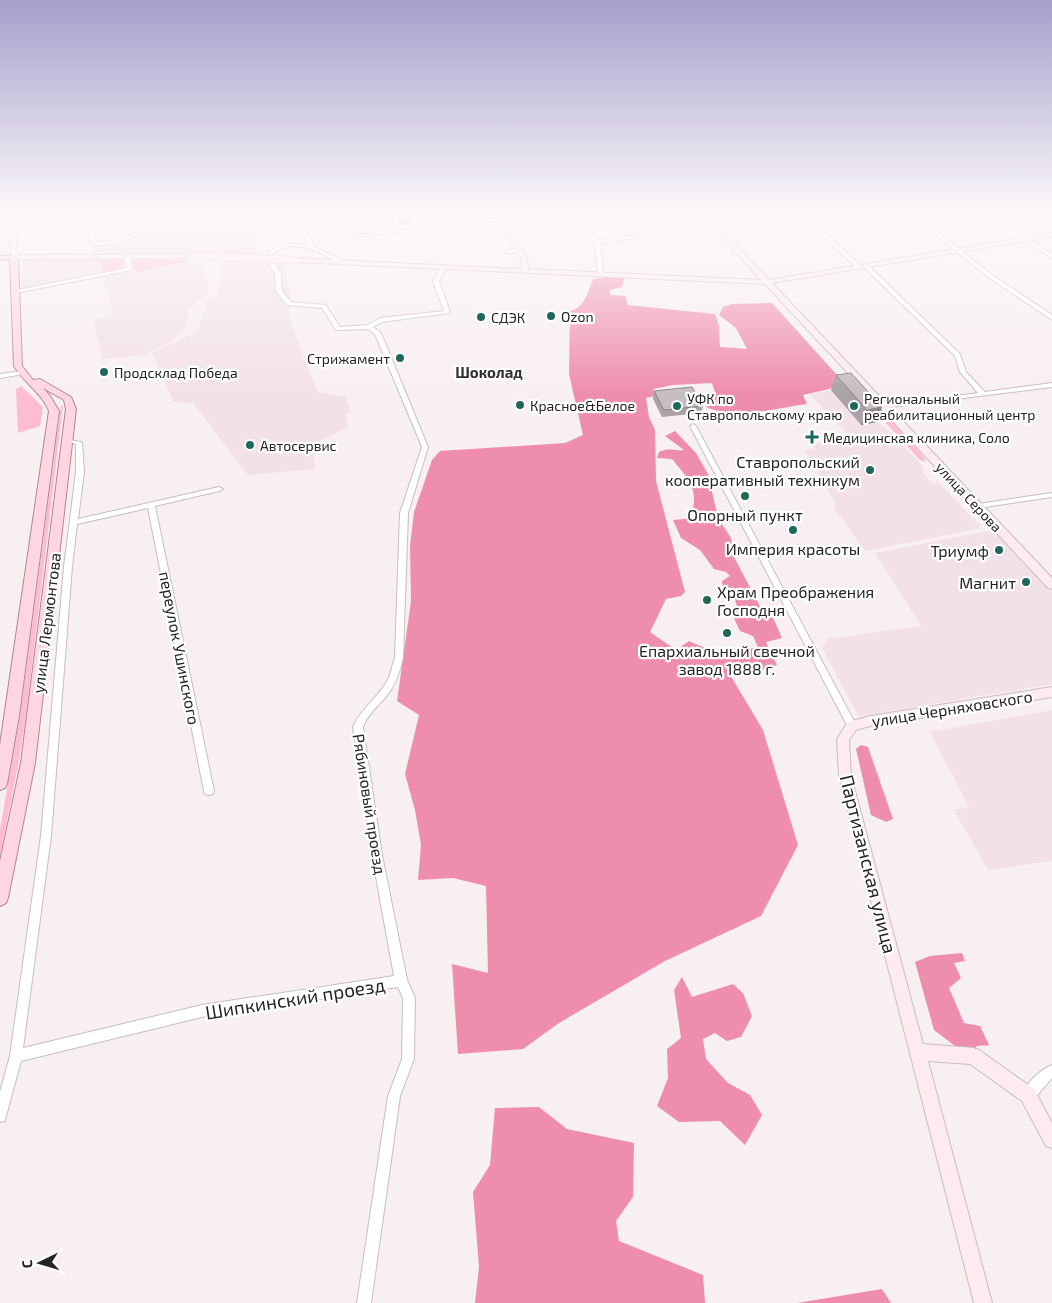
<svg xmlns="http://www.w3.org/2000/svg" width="1052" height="1303" viewBox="0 0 1052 1303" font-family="'Exo 2',sans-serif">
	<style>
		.built { fill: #f2e1e6 }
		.green { fill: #fdbccf }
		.forest { fill: #ee8dac }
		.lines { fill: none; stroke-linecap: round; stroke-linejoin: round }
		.street-casing { stroke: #c6bec0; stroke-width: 2 }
		.secondary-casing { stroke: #c6bec0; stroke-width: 2 }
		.primary-casing { stroke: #b18692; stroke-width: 2 }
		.street { fill: #fff; fill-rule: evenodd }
		.secondary { fill: #feebf0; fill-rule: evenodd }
		.primary { fill: #fdd6e2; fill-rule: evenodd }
		.secondary-bridge-casing { stroke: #c6bec0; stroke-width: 8; stroke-linecap: butt }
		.secondary-bridge { stroke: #feebf0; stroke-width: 7 }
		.wall { fill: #aaa3a5 }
		.shaded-wall { fill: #8b8586 }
		.building { fill: #c6bec0; stroke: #8b8586 }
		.poi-dot { fill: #20675b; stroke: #fff; stroke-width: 2 }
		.labels { text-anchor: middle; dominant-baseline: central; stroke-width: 4.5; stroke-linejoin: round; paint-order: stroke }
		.far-poi-label { font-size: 14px; fill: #262323; stroke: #fff; text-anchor: start }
		.far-street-label { font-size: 14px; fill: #262323; stroke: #fff }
		.far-neighbourhood-label { font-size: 15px; font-weight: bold; fill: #352f30; stroke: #fff }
		.poi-label { font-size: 16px; fill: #262323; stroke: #fff; text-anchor: end }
		.street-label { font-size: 16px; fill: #262323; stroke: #fff }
		.near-street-label { font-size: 19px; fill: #262323; stroke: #fff }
	</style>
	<rect width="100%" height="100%" fill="#f8eff2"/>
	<path class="built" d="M204 212H253L257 254 93 253 91 246 161 233 205 222Z
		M122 257 128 268 22 289 21 262 24 260Z
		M190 261 201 266 210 292 188 309 187 326 171 342 144 355 102 359 94 320 114 315 102 277Z
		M224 261 285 264 292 300 289 313 292 325 317 392 346 397 351 412 345 414 348 427 315 443 314 469 248 475 193 403 174 402 155 359 151 353 197 332 209 298 217 296Z
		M846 388 877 422 890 432 918 461 924 469 922 472 933 484 938 483 949 493 982 528 865 551 834 508 835 502 805 450 815 448 813 444 847 438 848 435 810 394Z
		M993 530 1052 593V684L860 716 856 712 822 648 827 639 921 626 875 553Z
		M1052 710V861L988 870 954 810 969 807 930 732Z"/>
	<path class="green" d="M121 259 124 262V268L103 272 100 261 51 262 49 260Z
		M134 259 187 260 185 262 135 272 132 263Z
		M20 385 43 407 40 426 18 433 16 389 20 387Z
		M63 405 26 715 18 765 0 856V829L20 716 61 406Z
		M880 409 923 456 926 462 920 460 874 410Z"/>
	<path class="forest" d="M606 277H622L624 279 622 287 610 290V295L625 296 628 305 715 314 719 326 720 347 747 349 736 328 719 315 723 307 732 304 772 303 846 385 803 395 807 404C776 408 736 420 706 407L715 392 712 383 673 385 653 389 655 396 646 398 649 417 655 430 656 481 685 592 681 596 666 599 650 632 676 650 689 641 721 655 758 647 753 636 740 631 730 610H738L733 593 723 592 722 581 730 576 726 572 714 569 700 550 681 538 673 520 694 518C692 510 694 506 694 498 694 483 681 470 672 459L657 458 659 452C669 447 674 451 684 450L665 436 675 431 696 453 708 474 718 518 731 538 734 557 764 614 771 613 782 638 766 642 777 665 755 672 729 673 763 730 798 845 761 916 665 961 559 1023 523 1049 458 1054 452 964 488 973 486 886 453 878 418 880 421 845 415 810 405 774 419 715 397 701 411 601 410 546 414 512 432 460 440 451 565 443 583 435 569 374 570 311C584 308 588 293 593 279Z
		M861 745 868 747 893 819 886 822 871 815 856 749Z
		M962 953 965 961 954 963 961 978 949 988 964 1023 980 1026 989 1045 977 1046 972 1052 959 1049 934 1030 915 962 930 956Z
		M682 977 692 997 733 984 743 993 752 1016 741 1037 727 1041 715 1033 703 1039 706 1059 728 1083 750 1095 762 1115 745 1145 720 1121 679 1122 657 1106 668 1078 667 1049 681 1038 674 990Z
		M539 1107 567 1129 634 1143 633 1197 616 1221 619 1241 703 1275 705 1303H475L479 1267 473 1192 490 1165 495 1108Z
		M882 1289 891 1303H797Z"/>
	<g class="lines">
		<g class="street-casing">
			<path id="street" d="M87 212H91L95 241C114 247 153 226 166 212H171C158 228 109 254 90 242Z
				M289 212H293L294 220 307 231 314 247 335 256 342 262 337 263C320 250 291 238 273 254L276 266 281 274 282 291 291 302 326 305 340 327 368 325 380 318 444 311 433 281 442 265 447 266 439 281 450 312 449 313 382 322 373 327 381 333 428 447 408 513 403 657C400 672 395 686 385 698 377 707 367 715 363 727L382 855 407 980 415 998 414 1059 400 1096 371 1303H357L388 1096 402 1059 403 998 398 987 202 1017 21 1061 6 1116 5 1121 0 1122V1092L10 1056 41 836 64 567 76 472V444L65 441V439L81 442 82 443 84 472 78 519 219 487 223 489 219 491 155 506 214 791 213 794 209 795 205 794 204 791 148 508 77 524 72 567 51 836 23 1048 202 1005 394 976 372 855 353 727C361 709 376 699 386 683 391 675 392 666 395 657L400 513 422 447 375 334 368 329 336 330 322 308 287 305 276 291 275 274 270 266 268 253C280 242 294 242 309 246L303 233 290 220Z
				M573 212H578L598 240 640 235 622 212H627L646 236 644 237 600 243 603 273 598 274 594 242Z
				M797 212H802L862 267V269H858Z
				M906 212H912L995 277 1052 315V320L991 279Z
				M1007 212H1013L1050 236 1046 237Z
				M500 218H502V220L356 237 354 236 356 235Z
				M1025 240H1029L1052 254V258L1025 242Z
				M508 250 519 249 522 251 519 253H506V251Z
				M127 252 130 254 132 270 15 293 12 291 127 268 124 254Z
				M865 266H869L960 354 966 372 985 392 1052 383V387L883 408V406L885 405 978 393 960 372 955 356 865 268Z
				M22 371 24 372V374L0 378V374Z
				M693 424 696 426 855 723 857 726 855 729 852 730 849 729 690 426Z
				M1052 493V497L978 508 974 506 978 504Z
				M1052 1065V1078L1033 1100 1028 1101 1023 1100 1022 1095C1027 1082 1040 1070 1052 1065Z"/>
		</g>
		<g class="secondary-casing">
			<path id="secondary" d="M10 212H16L17 255 192 254 195 256 192 258 14 259 11 257Z
				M493 212H499L527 259 528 269 761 280 698 212H705L769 280 1052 233V237L772 283 1052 578V589L1048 588 765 284 294 262 291 260 294 258 522 269 521 259Z
				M1052 687V697L870 726 856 730 849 740 851 776 923 1044 973 1048 979 1050 1034 1089 1052 1123V1148L1046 1146 1022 1101 970 1064 928 1061 992 1303H974L839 776 837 739 848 722 870 716Z"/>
		</g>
		<g class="primary-casing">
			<path id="primary" d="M14 255 18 257 22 366 33 380 40 379 71 397 76 409 35 763 8 898 6 903 0 906V861L21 763 66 409 64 400 43 388 50 396 59 411 19 716 7 784 5 788 0 790V745L49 411C42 393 24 383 14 366L10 259 0 260V256Z"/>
		</g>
		<use href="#street" class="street"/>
		<use href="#secondary" class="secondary"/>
		<use href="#primary" class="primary"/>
		<g class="secondary-bridge-casing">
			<path id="secondary-bridge" d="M192 256 294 260"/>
		</g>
		<use href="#secondary-bridge" class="secondary-bridge"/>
	</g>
	<path class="wall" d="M395 212H410L411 224 401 225Z
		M851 373 877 422 861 425 831 390 836 375Z
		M654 391 703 406 701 413 662 417 653 399Z"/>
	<path class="shaded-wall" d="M882 407 877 422 861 425 867 410Z"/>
	<path class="building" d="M851 373 882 407 867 410 836 375Z
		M692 387 703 406 664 410 654 391Z"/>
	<linearGradient id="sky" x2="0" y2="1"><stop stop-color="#a49fcb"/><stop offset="0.54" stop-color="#fcf8f9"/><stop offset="1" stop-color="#fcf8f9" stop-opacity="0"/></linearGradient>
	<rect width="1052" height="395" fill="url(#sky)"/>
	<g class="poi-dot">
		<circle cx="551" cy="316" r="5"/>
		<circle cx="481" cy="317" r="5"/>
		<circle cx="400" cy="358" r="5"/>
		<circle cx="104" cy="372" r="5"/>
		<circle cx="520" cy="405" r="5"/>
		<circle cx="677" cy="406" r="5"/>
		<circle cx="854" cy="406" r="5"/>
		<path d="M809.5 429.5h5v5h5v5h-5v5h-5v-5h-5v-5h5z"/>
		<circle cx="250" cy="445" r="5"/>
		<circle cx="870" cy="470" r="5"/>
		<circle cx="745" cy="496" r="5"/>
		<circle cx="793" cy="530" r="5"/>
		<circle cx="999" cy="550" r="5"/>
		<circle cx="1026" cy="582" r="5"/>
		<circle cx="707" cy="600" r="5"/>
		<circle cx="727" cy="633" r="5"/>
	</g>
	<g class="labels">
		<g class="far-poi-label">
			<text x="561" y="316">Ozon</text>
			<text x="491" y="317">СДЭК</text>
			<text x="390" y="358" text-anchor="end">Стрижамент</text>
			<text x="114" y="372">Продсклад Победа</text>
			<text x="687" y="398">УФК по<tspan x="687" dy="16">Ставропольскому краю</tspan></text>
			<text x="864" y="398">Региональный<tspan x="864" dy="16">реабилитационный центр</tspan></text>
			<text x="530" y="405">Красное&amp;Белое</text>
			<text x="823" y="437">Медицинская клиника, Соло</text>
			<text x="260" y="445">Автосервис</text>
		</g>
		<g class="far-street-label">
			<text transform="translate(969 497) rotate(47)">улица Серова</text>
		</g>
		<g class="far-neighbourhood-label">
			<text x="489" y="372">Шоколад</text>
		</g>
		<g class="poi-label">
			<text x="860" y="461">Ставропольский<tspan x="860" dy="18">кооперативный техникум</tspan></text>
			<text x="745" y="514" text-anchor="middle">Опорный пункт</text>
			<text x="793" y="548" text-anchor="middle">Империя красоты</text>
			<text x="989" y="550">Триумф</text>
			<text x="1016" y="582">Магнит</text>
			<text x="717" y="591" text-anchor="start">Храм Преображения<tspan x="717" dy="18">Господня</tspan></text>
			<text x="727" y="650" text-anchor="middle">Епархиальный свечной<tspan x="727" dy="18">завод 1888 г.</tspan></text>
		</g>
		<g class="street-label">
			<text transform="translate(46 623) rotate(-83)">улица Лермонтова</text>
			<text transform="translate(180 648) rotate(79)">переулок Ушинского</text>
			<text transform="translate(952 708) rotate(-9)">улица Черняховского</text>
			<text transform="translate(370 804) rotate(81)">Рябиновый проезд</text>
		</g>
		<g class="near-street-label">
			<text transform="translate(869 864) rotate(76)">Партизанская улица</text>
			<text transform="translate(295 998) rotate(-9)">Шипкинский проезд</text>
		</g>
	</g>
	<g transform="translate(40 1263) rotate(265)" stroke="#ffffff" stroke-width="4" paint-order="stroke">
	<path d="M0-4L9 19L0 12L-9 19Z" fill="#262323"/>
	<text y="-8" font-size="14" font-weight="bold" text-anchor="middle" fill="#262323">С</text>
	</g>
</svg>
